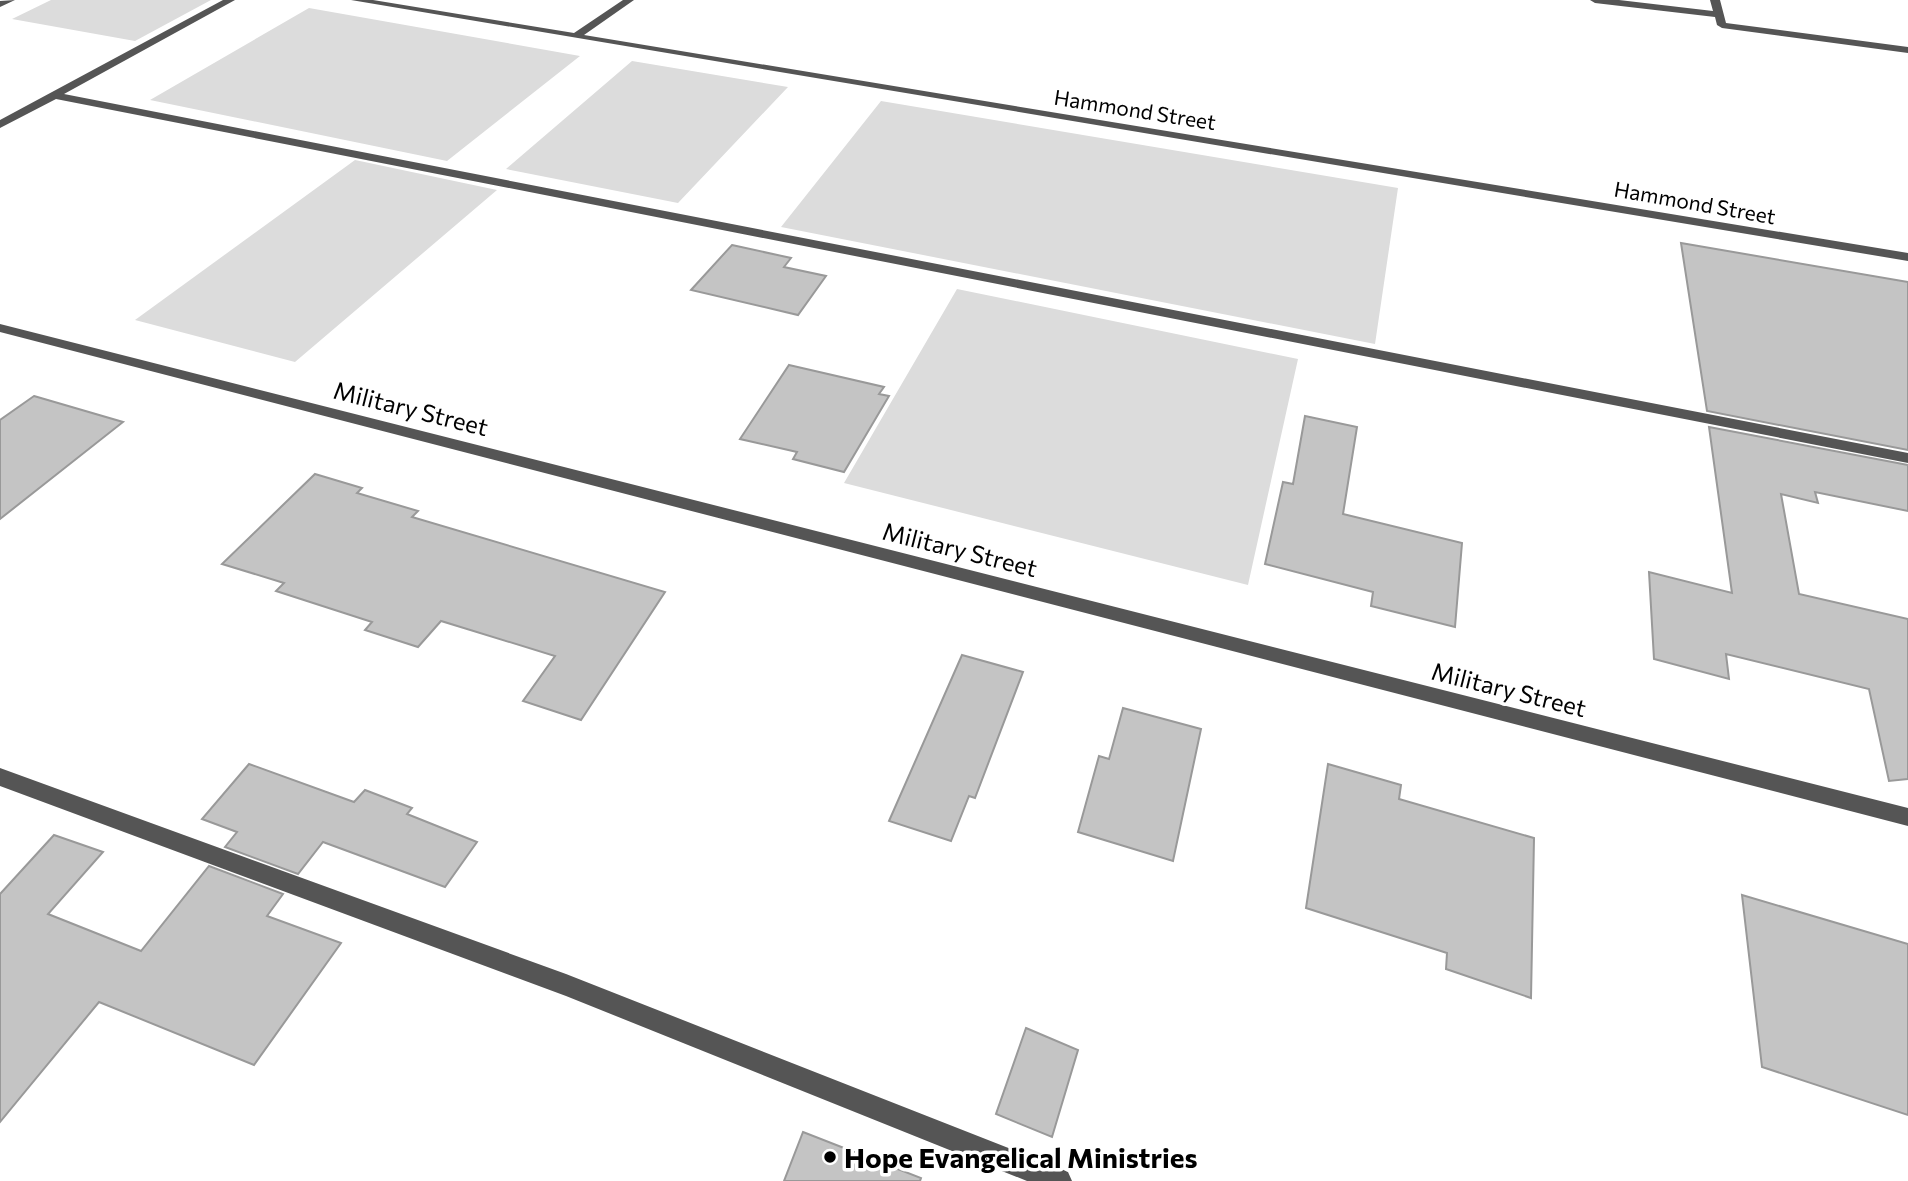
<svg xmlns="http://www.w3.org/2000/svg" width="1908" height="1181" viewBox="0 0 1908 1181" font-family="Commissioner,sans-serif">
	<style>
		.green { fill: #dcdcdc }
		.building { fill: #c4c4c4; stroke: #999; stroke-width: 2 }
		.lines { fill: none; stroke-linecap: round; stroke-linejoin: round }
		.minor { fill: #555; fill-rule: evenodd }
		.poi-dot { fill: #000; stroke: #fff; stroke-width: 2.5 }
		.labels { text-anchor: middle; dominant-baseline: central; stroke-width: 7; stroke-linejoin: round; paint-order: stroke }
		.far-street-label { font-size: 21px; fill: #000; stroke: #fff }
		.street-label { font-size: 24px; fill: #000; stroke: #fff }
		.near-poi-label { font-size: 28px; font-weight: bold; fill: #000; stroke: #fff; text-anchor: start }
	</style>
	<rect width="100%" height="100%" fill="#fff"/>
	<path class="green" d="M51 0H211L135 41 12 19Z
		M309 8 580 56 447 161 150 100Z
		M632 61 788 87 678 203 506 169Z
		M881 101 1398 188 1375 344 781 227Z
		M355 160 497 190 295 362 135 320Z
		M957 289 1298 359 1248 585 844 483Z"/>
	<path class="building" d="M1681 243 1908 282V450L1707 411Z
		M732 245 791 258 784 267 826 276 798 315 691 290Z
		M789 365 884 387 879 394 889 396 844 472 793 459 797 452 740 439Z
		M34 396 123 422 0 519V420Z
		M1305 416 1357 427 1343 514 1462 543 1455 627 1371 606 1373 592 1265 564 1283 482 1293 484Z
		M1709 427 1908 465V511L1815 492 1818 503 1781 494 1799 594 1908 619V779L1889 781 1869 689 1726 654 1729 679 1654 659 1649 572 1732 593Z
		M315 474 362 488 357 493 418 511 412 517 665 592 581 720 523 701 555 656 441 621 418 647 365 630 372 622 276 591 284 583 222 564Z
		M962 655 1023 672 975 798 969 796 951 841 889 821Z
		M1123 708 1201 729 1173 861 1078 832 1099 756 1109 759Z
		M249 764 354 802 365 790 412 808 407 814 477 842 445 887 323 842 298 874 225 847 237 832 202 819Z
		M1328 764 1401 785 1399 799 1534 838 1531 998 1446 969 1447 953 1306 908Z
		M54 835 103 852 48 914 141 951 209 866 283 894 267 916 341 943 254 1065 99 1002 0 1122V894Z
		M1742 895 1908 944V1115L1762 1067Z
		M1026 1028 1078 1050 1052 1137 996 1114Z
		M803 1132 921 1178 920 1181H784Z"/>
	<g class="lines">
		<path class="minor" d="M15 0 0 7V1Z
			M223 0H235L64 94 1908 453V463L56 99 0 128V120Z
			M351 0H373L574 33 623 0H634L584 35 1908 253V261Z
			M1590 0H1619L1713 11 1710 0H1720L1726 23 1908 47V53L1722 28 1717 25 1715 17 1595 3Z
			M0 324 1908 808V826L0 332Z
			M0 768 566 974 1059 1168 1068 1172 1072 1181H1027L566 996 0 786Z"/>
	</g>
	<circle class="poi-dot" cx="830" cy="1157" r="7"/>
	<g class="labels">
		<g class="far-street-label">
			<text transform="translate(1135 109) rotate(9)">Hammond Street</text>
			<text transform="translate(1695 202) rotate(10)">Hammond Street</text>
		</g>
		<g class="street-label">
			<text transform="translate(411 408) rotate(14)">Military Street</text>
			<text transform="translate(960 549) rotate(14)">Military Street</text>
			<text transform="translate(1509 689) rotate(14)">Military Street</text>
		</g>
		<g class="near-poi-label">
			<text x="844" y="1157">Hope Evangelical Ministries</text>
		</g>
	</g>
</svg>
